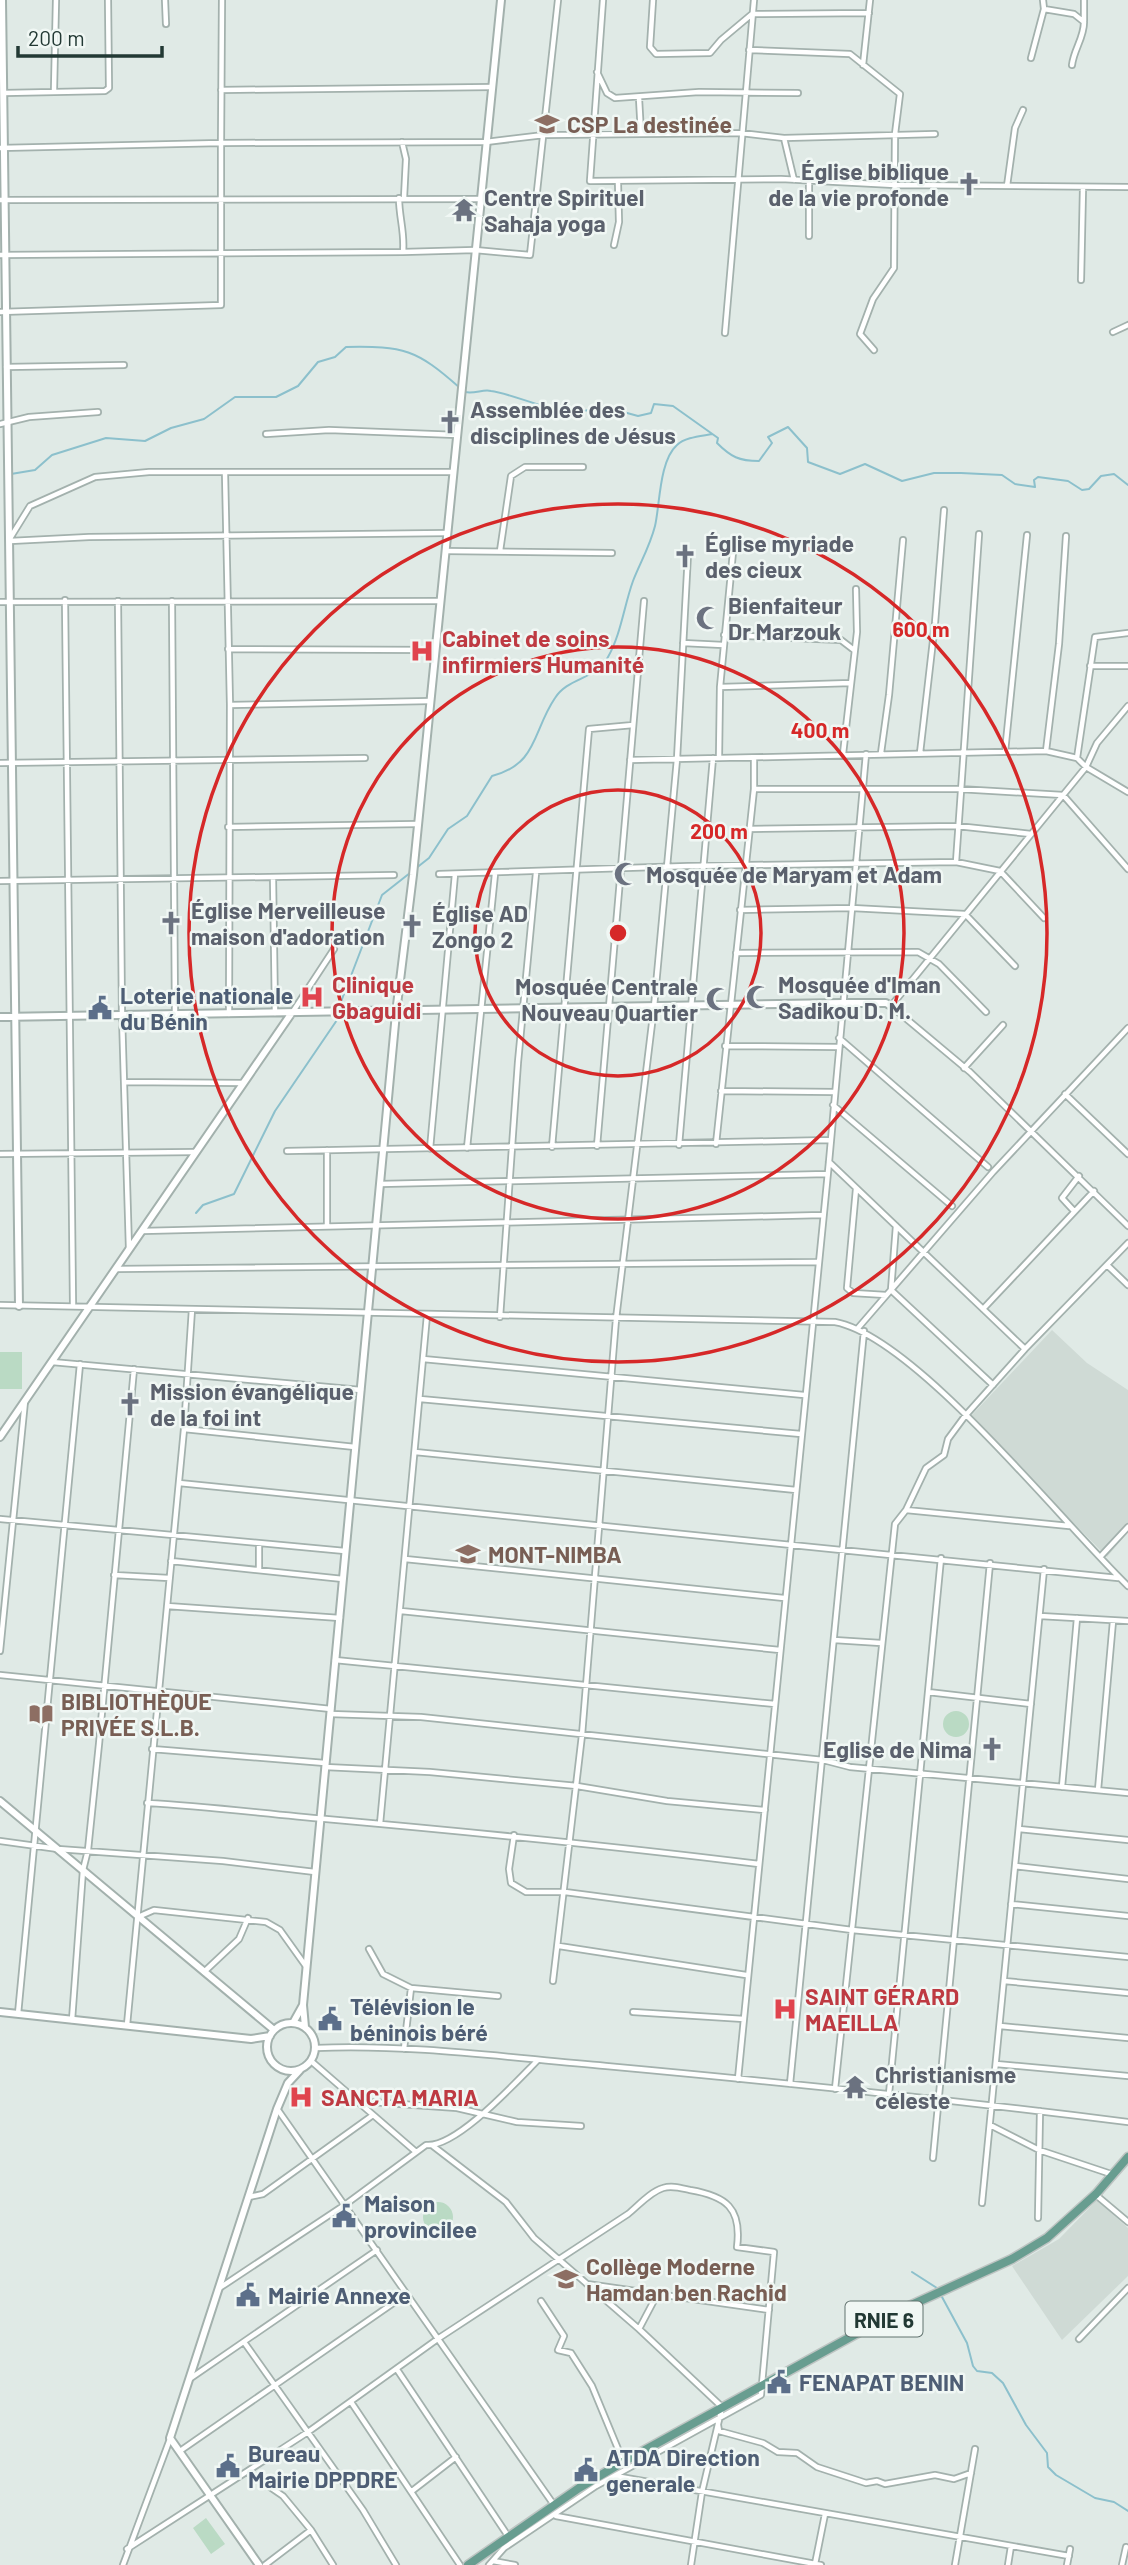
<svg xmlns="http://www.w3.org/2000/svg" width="1128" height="2565" viewBox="0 0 1128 2565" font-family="Barlow,sans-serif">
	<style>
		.built { fill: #cfdad5 }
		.green { fill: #badac4 }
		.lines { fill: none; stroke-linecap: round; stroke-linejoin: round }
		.stream { stroke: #8cc0cc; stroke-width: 2 }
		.minor-casing { stroke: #a3b1ad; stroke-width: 8 }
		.tertiary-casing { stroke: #a3b1ad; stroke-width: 10 }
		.primary-casing { stroke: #bdc4c2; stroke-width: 11 }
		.minor { stroke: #fff; stroke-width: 4.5 }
		.tertiary { stroke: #fff; stroke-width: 6 }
		.primary { stroke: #689d90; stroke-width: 8 }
		.ring { fill: none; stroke: #d62828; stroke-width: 3.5 }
		.labels { text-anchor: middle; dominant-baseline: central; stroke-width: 5; stroke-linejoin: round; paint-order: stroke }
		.shield { fill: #f0f7f4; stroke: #60726e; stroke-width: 2 }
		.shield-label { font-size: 21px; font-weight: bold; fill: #223934 }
		.education-label { font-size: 23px; font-weight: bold; fill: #785e54; stroke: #f0f7f4; text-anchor: start }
		.worship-label { font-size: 23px; font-weight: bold; fill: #5b616d; stroke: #f0f7f4; text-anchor: start }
		.health-label { font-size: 23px; font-weight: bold; fill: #be3a42; stroke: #f0f7f4; text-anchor: start }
		.service-label { font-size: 23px; font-weight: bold; fill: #4e5e75; stroke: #f0f7f4; text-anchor: start }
		.centre { fill: #d62828; stroke: #f0f7f4; stroke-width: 3.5 }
		.ring-label { font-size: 21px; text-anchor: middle; font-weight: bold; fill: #d62828; stroke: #f0f7f4; stroke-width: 5; stroke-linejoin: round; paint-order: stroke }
	</style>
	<rect width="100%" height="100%" fill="#e0eae6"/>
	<path class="built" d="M1052 1330 1087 1363 1128 1390V1532L1107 1557 970 1417Z
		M1097 2200 1128 2228V2276L1062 2340 1012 2266 1059 2239Z"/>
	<path class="green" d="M0 1352H22V1389H0Z
		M943 1724a13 13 0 1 1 26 0a13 13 0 1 1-26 0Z
		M423 2217a15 15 0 1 1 30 0a15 15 0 1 1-30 0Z
		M206 2518 225 2544 211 2554 193 2528Z"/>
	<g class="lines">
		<path class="stream" d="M465 392C475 394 483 389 491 391 517 394 575 425 598 405L638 416 651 413 654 404 673 406 718 438 717 443C731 457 739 461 759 461L772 443 768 437 788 427 807 448 808 462 840 474 865 464 902 481 934 473H961L1002 475 1015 484 1035 487 1034 480 1038 477 1068 481 1082 490 1089 489 1101 476 1114 474 1128 485
			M11 474 35 470 52 455 106 438 145 441 171 428 204 419 235 397H276L298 386 318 362 335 357 346 347C404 346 416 349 460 388
			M339 1007 382 895 429 858 448 829 467 816 492 776C538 764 532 732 555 698 568 677 596 680 608 657 621 634 624 606 633 581 640 563 650 546 655 526 660 505 659 461 677 445 685 437 702 436 712 434
			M196 1213 203 1205 234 1194 275 1111 337 1020
			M912 2272 937 2288
			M942 2297 967 2343 973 2366 977 2371 992 2373 1003 2383 1026 2425 1047 2453 1048 2467 1056 2475 1095 2498 1114 2502 1128 2511"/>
		<g class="minor-casing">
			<path id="minor" d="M165 0 166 24
				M603 0 590 181 781 179 895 185 1128 187
				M653 0 650 47 656 54 710 53 721 40 752 14 869 13
				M1084 0V21
				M1044 9 1074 14 1084 22C1084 38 1074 49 1072 65
				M749 50 850 54 900 94 895 134 894 268 873 299 860 334 874 350
				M1031 58 1044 9 1043 0
				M863 65 870 0
				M597 72 607 93 615 98 699 92 798 93
				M54 90 56 0
				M221 90 492 87
				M4 93 105 91 109 88 108 0
				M639 98 641 134
				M784 138 935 134
				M402 142 406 159 404 198
				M0 148 221 143 222 0
				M1007 186 1015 128 1023 110
				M0 200 480 199
				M809 236V182
				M614 245 619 222 618 183
				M403 252 475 250 530 255 558 0
				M0 255 403 252C405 233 399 217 399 198
				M1081 280 1083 188
				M0 312 221 305V143L486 142 544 135 741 133 784 138 794 180
				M1113 332 1128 325
				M725 333 754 0
				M6 367 124 365
				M0 424 29 417 98 412
				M266 434 329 430 457 435
				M225 473 230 705 229 1014
				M9 540 30 506 95 477 149 472H453
				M10 541 89 537 447 533
				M446 551 612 553
				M500 551 511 476 525 467H583
				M65 600 73 1304
				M118 601 122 1016 129 1249
				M172 601 175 1014
				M0 602 440 601
				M724 635 841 640 854 650
				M683 643 723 645
				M228 649 435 650
				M1090 666H1128
				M720 687 851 683
				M230 705 430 701
				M1128 706 1097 743 1086 767 891 1006 970 1072 1128 1226
				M1046 751 1059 644 1066 536
				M1005 752 1027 535
				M881 753 889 695 903 540
				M920 753 935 623 944 510
				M843 754 857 632 856 589
				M719 757 720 687 733 552
				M1077 758 1095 637 1128 633
				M630 760 1046 751 1077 758 1086 767 1128 792
				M0 763 365 758
				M754 789H959L1063 795 1128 869
				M228 827 417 824
				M749 829 957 826 1031 834
				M956 862 979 534
				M439 874 688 866 956 862 1000 871 1044 918
				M273 877 275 1013
				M0 881 394 875
				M740 910 852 908 965 914 1015 966
				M736 953 918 952 939 964 986 1012
				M292 1013 334 949
				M839 1038 988 1167
				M725 1046 838 1047
				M964 1068 1003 1025
				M124 1082 243 1083
				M721 1091 834 1092
				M1065 1094 1128 1154
				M833 1105 952 1206
				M716 1144 754 789V758
				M679 1145 713 758
				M597 1146 644 601
				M552 1147 589 729 633 725
				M467 1148 495 874
				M430 1149 455 874
				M327 1150V1226
				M287 1151 830 1140
				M0 1154 195 1152
				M829 1162 1025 1349
				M380 1184 827 1174
				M856 1189 847 1288 853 1293 886 1295
				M1074 1211 1062 1198 1079 1176
				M896 1226 891 1290 993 1385
				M142 1231 822 1215
				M1107 1265 1128 1285
				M116 1269 817 1262
				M0 1305 835 1322C916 1337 1063 1524 1128 1586
				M983 1309 1094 1191
				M500 1317 518 1062 536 873
				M858 1328 993 1172 1128 1028
				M423 1359 804 1395
				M52 1362 361 1390
				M420 1399 801 1434
				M184 1429 355 1447
				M415 1452 796 1490
				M179 1483 1118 1578
				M906 1510 1069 1526
				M0 1519 345 1551
				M1101 1556 1128 1527
				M405 1559 784 1598
				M171 1561 343 1579
				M259 1569V1543
				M114 1575 169 1578
				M167 1606 340 1618
				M401 1611 780 1650
				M1040 1616 1128 1621
				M834 1640 881 1643
				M0 1651 25 1401
				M335 1660 775 1704
				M0 1675 331 1709
				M928 1692 1031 1704
				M330 1714 421 1717 823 1760 850 1767 1128 1793
				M152 1749 325 1763
				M325 1767 430 1772 577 1786 667 1801 765 1810
				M1062 1787 1077 1618
				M1098 1790 1113 1621
				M147 1803C207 1806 266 1814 326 1819 471 1832 615 1846 759 1864
				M380 1824 427 1315
				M1019 1829 1128 1840
				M514 1835 509 1869 511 1883 526 1892H565L852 1930 1128 1957
				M0 1841 58 1849 223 1861 315 1872
				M1015 1866 1128 1879
				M1011 1904 1128 1916
				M138 1917 154 1910 266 1922 280 1930 305 1965
				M559 1946 746 1975
				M369 1949 383 1974 411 1988 498 1996
				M204 1972 239 1939 248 1918
				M553 1981 582 1735 616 1319 654 1007 677 759 688 554
				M1004 1981 1128 1993
				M633 2012 744 2019
				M18 2014 80 1364
				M72 2020 83 1870 88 1850 99 1744 134 1369
				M127 2025 184 1429 192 1309
				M1000 2026 1128 2038
				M316 2048C413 2044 510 2058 606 2066 780 2082 954 2100 1128 2122
				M404 2049 411 1988
				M311 2061 416 2152
				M996 2064 1128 2076
				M738 2079 829 1162 866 754
				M790 2084 864 1331
				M835 2089 895 1524 906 1510 926 1468 944 1455 948 1439 965 1416 1025 1349 1128 1243
				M889 2094 941 1558
				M357 2101 457 2108 517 2122 581 2126
				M278 2110 554 2505
				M990 2125 1039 2150 1111 2174
				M433 2146 506 2202 534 2238 639 2329 722 2407 702 2492 691 2565
				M933 2158 990 1563
				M1096 2195 1128 2222
				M249 2197 263 2194 373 2115
				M982 2203 1044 1569
				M1038 2218 1040 2111
				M587 2284 769 2310
				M221 2287 346 2204 426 2145C456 2148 515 2083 538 2060
				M541 2301 564 2336 558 2350 571 2353 592 2386 623 2461
				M639 2329 658 2293
				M1079 2339 1128 2288
				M244 2342 363 2510 396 2565
				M398 2371 508 2536
				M191 2378 377 2250
				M351 2402 460 2565
				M718 2425 719 2431 763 2443 778 2452 797 2453 817 2467 866 2483 877 2481 885 2484 935 2475 954 2479 971 2473
				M180 2451 405 2295
				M248 2472 283 2496 311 2530 333 2565
				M615 2476 1069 2556
				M412 2491 456 2457
				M556 2516 821 2565
				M127 2549 308 2432 439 2338 628 2214C639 2205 650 2192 663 2188 672 2185 681 2188 690 2190 726 2196 742 2208 737 2247L774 2252 761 2395 596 2486 504 2548 489 2565
				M493 2561 515 2565
				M815 2564 825 2514
				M123 2565 170 2439
				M265 2565 311 2530
				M955 2565 975 2449
				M1008 2565 1011 2546
				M1067 2565 1070 2549
				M1122 2565 1126 2547"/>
		</g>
		<g class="tertiary-casing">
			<path id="tertiary" d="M2 0 19 1306
				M0 1017 842 1003H886L891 1006
				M0 1437 291 1014
				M0 1801 274 2030
				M303 2005 396 1013 413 875 501 0
				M0 2012 251 2039 270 2036
				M267 2047a24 24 0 1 1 48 0a24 24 0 1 1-48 0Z
				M293 2023 303 2005 305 2027
				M259 2565 170 2438 277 2109 288 2083 300 2070"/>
		</g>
		<g class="primary-casing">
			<path id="primary" d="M468 2565 579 2488 623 2462 896 2312 1012 2259 1047 2238 1096 2194 1128 2157"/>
		</g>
		<use href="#minor" class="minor"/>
		<use href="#tertiary" class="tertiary"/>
		<use href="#primary" class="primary"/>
	</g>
	<g class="ring">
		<circle cx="618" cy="933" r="143"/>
		<circle cx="618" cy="933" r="286"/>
		<circle cx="618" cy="933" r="429"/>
	</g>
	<defs>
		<g id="school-bare" transform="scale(1.89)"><path d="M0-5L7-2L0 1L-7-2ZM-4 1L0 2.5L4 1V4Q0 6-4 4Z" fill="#8d6e63" stroke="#f0f7f4" stroke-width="2.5" paint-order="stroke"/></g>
		<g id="church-bare" transform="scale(1.89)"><path d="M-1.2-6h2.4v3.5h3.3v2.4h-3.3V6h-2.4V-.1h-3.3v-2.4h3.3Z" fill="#6b7280" stroke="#f0f7f4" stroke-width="2.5" paint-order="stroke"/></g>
		<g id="temple-bare" transform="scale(1.89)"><path d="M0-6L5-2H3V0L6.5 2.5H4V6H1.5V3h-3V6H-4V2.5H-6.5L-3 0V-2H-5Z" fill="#6b7280" stroke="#f0f7f4" stroke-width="2.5" paint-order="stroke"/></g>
		<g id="mosque-bare" transform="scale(1.89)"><path d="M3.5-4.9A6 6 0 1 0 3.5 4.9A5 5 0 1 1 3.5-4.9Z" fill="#6b7280" stroke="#f0f7f4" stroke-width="2.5" paint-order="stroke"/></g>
		<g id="hospital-bare" transform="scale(1.89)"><path d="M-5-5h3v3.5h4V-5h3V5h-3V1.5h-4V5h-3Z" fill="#e0444e" stroke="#f0f7f4" stroke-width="2.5" paint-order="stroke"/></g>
		<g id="civic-bare" transform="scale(1.89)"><path d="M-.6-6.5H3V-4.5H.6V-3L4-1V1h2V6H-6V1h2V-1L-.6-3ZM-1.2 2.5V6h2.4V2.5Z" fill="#5c6f8a" stroke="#f0f7f4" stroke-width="2.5" paint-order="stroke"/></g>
		<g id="library-bare" transform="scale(1.89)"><path d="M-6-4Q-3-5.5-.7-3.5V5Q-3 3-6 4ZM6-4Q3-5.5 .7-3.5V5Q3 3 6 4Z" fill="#8d6e63" stroke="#f0f7f4" stroke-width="2.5" paint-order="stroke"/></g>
		<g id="university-bare" transform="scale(1.89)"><path d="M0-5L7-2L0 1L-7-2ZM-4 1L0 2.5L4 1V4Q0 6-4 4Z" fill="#8d6e63" stroke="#f0f7f4" stroke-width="2.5" paint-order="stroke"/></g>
	</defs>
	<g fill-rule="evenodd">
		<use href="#school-bare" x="547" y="124"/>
		<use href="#church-bare" x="969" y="184"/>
		<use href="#temple-bare" x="464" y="210"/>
		<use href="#church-bare" x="450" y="422"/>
		<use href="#church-bare" x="685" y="556"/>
		<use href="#mosque-bare" x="708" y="618"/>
		<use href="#hospital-bare" x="422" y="651"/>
		<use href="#mosque-bare" x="626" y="874"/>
		<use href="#church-bare" x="171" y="923"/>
		<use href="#church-bare" x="412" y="926"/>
		<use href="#hospital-bare" x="312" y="997"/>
		<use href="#mosque-bare" x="758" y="997"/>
		<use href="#mosque-bare" x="718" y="999"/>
		<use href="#civic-bare" x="100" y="1008"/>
		<use href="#church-bare" x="130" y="1404"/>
		<use href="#school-bare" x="468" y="1554"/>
		<use href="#library-bare" x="41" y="1714"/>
		<use href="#church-bare" x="992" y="1749"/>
		<use href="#hospital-bare" x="785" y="2009"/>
		<use href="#civic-bare" x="330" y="2019"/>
		<use href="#temple-bare" x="855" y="2087"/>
		<use href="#hospital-bare" x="301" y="2097"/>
		<use href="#civic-bare" x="344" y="2216"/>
		<use href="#university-bare" x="566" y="2279"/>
		<use href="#civic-bare" x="248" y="2295"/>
		<use href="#civic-bare" x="779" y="2382"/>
		<use href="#civic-bare" x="228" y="2466"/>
		<use href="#civic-bare" x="586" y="2470"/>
	</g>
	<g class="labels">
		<rect class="shield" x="845.5" y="2301.5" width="77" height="35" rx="5"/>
		<g class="shield-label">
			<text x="884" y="2319">RNIE 6</text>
		</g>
		<g class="education-label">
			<text x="567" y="124">CSP La destinée</text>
			<text x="488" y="1554">MONT-NIMBA</text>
			<text x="61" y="1701">BIBLIOTHÈQUE<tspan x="61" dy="26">PRIVÉE S.L.B.</tspan></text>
			<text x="586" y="2266">Collège Moderne<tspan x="586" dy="26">Hamdan ben Rachid</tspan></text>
		</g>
		<g class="worship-label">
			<text x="949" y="171" text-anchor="end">Église biblique<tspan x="949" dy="26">de la vie profonde</tspan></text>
			<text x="484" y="197">Centre Spirituel<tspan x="484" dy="26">Sahaja yoga</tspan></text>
			<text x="470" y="409">Assemblée des<tspan x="470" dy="26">disciplines de Jésus</tspan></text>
			<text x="705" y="543">Église myriade<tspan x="705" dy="26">des cieux</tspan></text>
			<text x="728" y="605">Bienfaiteur<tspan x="728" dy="26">Dr Marzouk</tspan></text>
			<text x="646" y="874">Mosquée de Maryam et Adam</text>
			<text x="191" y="910">Église Merveilleuse<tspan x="191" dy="26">maison d'adoration</tspan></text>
			<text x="432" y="913">Église AD<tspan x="432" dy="26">Zongo 2</tspan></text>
			<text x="778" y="984">Mosquée d'Iman<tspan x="778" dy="26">Sadikou D. M.</tspan></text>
			<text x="698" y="986" text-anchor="end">Mosquée Centrale<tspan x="698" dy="26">Nouveau Quartier</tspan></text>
			<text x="150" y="1391">Mission évangélique<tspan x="150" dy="26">de la foi int</tspan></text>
			<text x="972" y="1749" text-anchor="end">Eglise de Nima</text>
			<text x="875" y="2074">Christianisme<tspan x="875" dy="26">céleste</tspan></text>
		</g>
		<g class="health-label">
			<text x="442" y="638">Cabinet de soins<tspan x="442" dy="26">infirmiers Humanité</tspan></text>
			<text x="332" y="984">Clinique<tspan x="332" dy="26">Gbaguidi</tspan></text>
			<text x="805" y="1996">SAINT GÉRARD<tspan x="805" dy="26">MAEILLA</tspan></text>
			<text x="321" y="2097">SANCTA MARIA</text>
		</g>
		<g class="service-label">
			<text x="120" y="995">Loterie nationale<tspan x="120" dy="26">du Bénin</tspan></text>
			<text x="350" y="2006">Télévision le<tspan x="350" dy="26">béninois béré</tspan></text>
			<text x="364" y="2203">Maison<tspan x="364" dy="26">provincilee</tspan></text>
			<text x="268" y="2295">Mairie Annexe</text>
			<text x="799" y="2382">FENAPAT BENIN</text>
			<text x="248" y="2453">Bureau<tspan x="248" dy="26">Mairie DPPDRE</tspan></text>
			<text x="606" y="2457">ATDA Direction<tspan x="606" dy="26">generale</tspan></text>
		</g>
	</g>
	<circle cx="618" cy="933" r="10" class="centre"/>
	<g class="ring-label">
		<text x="921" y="637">600 m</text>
		<text x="820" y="738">400 m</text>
		<text x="719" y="839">200 m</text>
	</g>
	<path d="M18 46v10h144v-10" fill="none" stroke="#223934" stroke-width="3.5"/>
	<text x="28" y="46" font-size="21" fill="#223934" stroke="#f0f7f4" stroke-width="5" paint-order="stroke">200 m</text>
</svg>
